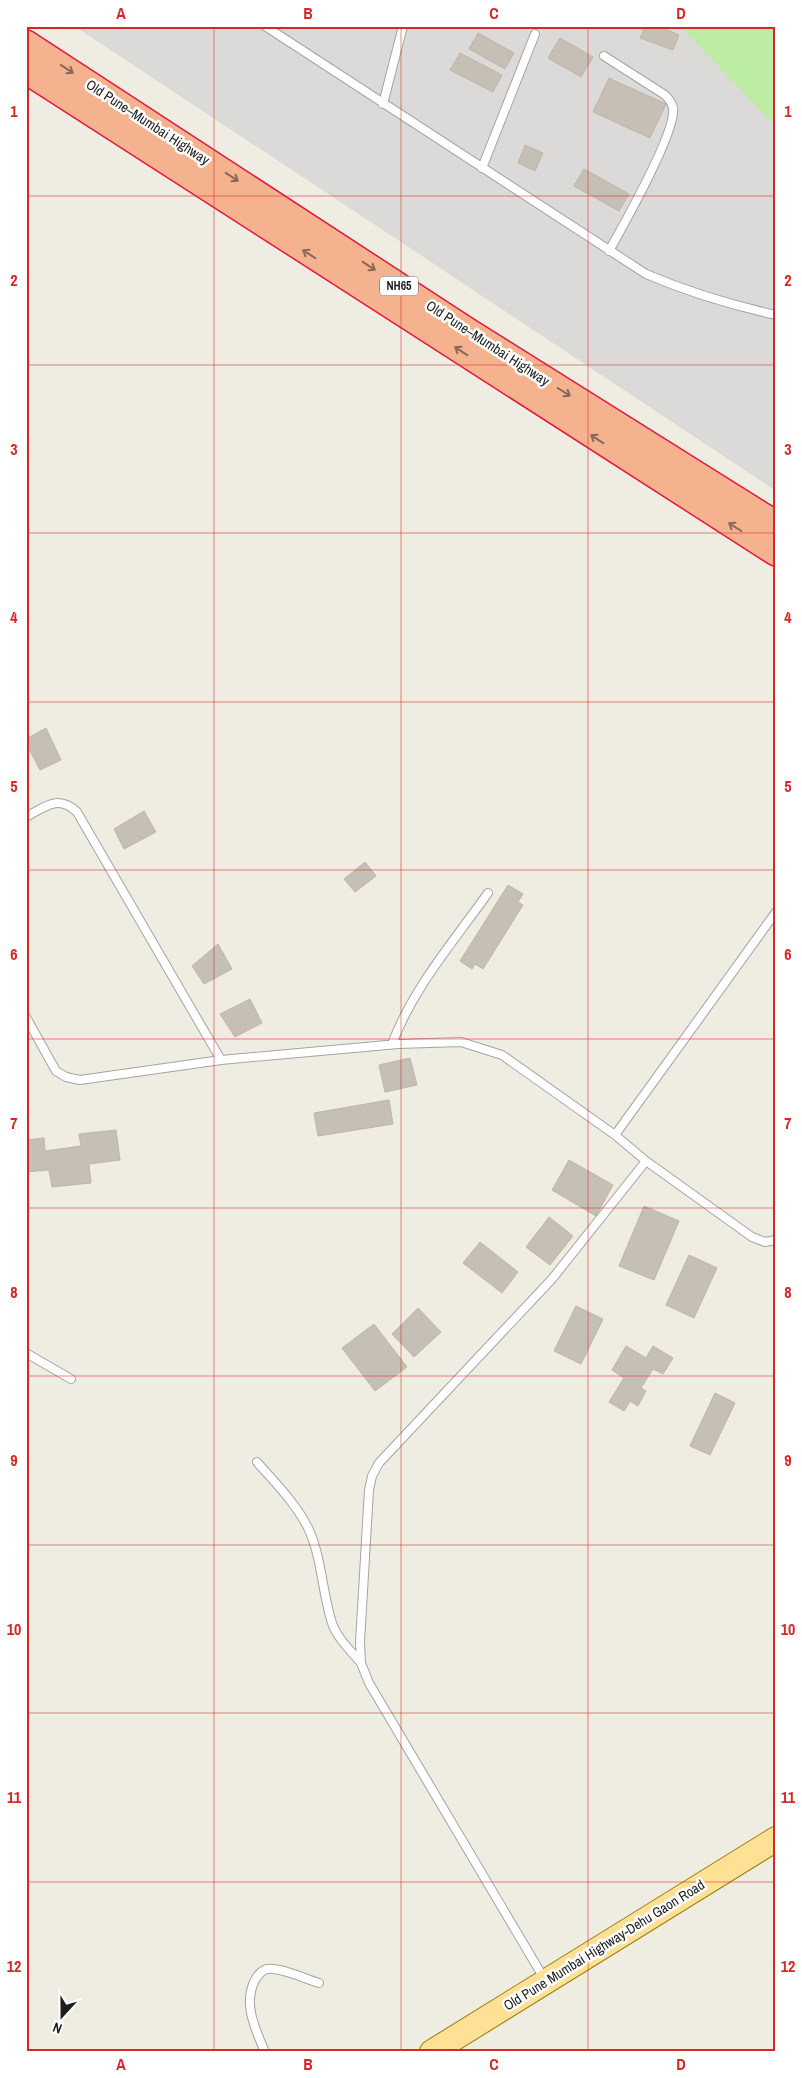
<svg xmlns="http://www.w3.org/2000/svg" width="802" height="2078" viewBox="0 0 802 2078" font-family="'Archivo Narrow',sans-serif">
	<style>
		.residential { fill: #dbdad9 }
		.grass { fill: #bdeca4 }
		.building { fill: #c6bfb5; stroke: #c1b5a3 }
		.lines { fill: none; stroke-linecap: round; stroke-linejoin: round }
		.service-casing { stroke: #a4a4a4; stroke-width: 10 }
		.primary-casing { stroke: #957a00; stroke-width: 26 }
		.trunk-casing { stroke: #e21941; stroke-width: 28 }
		.service { stroke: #fff; stroke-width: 8 }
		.primary { stroke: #ffe196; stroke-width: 24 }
		.trunk { stroke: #f5b28f; stroke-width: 25 }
		.oneway { stroke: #896856 }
		.grid { fill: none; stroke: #d62828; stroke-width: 1; stroke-opacity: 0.55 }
		.labels { text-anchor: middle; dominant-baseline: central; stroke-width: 5; stroke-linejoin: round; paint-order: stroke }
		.shield { fill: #fff; stroke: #616161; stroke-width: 1 }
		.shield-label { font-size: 12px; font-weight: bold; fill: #1d1d1d }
		.street-label { font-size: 14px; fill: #1d1d1d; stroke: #fff }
		.neatline { fill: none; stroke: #d62828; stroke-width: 2 }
		.grid-label { font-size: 16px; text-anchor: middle; font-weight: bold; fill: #d62828 }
	</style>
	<rect width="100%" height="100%" fill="#efece1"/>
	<path class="residential" d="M74 26H776V491L330 195Z"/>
	<path class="grass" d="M680 26H776V118L768 119Z"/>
	<path class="building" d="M645 26H658L679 35 673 50 640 38Z
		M478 33 514 53 505 69 469 49Z
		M560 38 593 57 581 77 548 58Z
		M460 53 502 75 493 92 450 70Z
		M609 78 666 104 650 138 593 112Z
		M525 145 543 153 535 171 518 163Z
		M584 169 629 194 619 211 574 186Z
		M46 728 61 760 40 770 26 743V739Z
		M144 811 156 832 124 849 114 829Z
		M365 862 376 876 355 892 344 879Z
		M508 885 523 894 518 902 523 905 483 969 475 964 472 969 460 961Z
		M218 944 232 969 204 984 192 966Z
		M250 999 262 1023 235 1037 220 1014Z
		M410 1058 417 1085 385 1092 379 1065Z
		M389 1100 393 1124 318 1136 314 1113Z
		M116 1130 120 1160 89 1164 91 1183 52 1187 49 1170 26 1172V1140L44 1138 45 1151 81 1146 79 1134Z
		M569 1160 613 1185 596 1216 552 1190Z
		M644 1206 679 1221 654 1280 619 1266Z
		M549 1217 573 1236 550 1265 526 1247Z
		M480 1242 518 1272 502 1293 463 1263Z
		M689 1255 717 1268 694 1318 666 1305Z
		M576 1306 603 1319 581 1364 554 1351Z
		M418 1308 441 1332 414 1357 392 1334Z
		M374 1324 407 1367 375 1391 342 1348Z
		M626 1346 646 1358 653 1346 673 1358 663 1374 653 1369 641 1388 646 1391 638 1406 630 1401 624 1411 609 1402 624 1378 612 1370Z
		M715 1393 735 1403 710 1455 690 1446Z"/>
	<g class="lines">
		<g class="service-casing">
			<path id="service" d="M265 26 646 274C688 292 731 305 776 315
				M604 56 665 95C668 98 672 102 673 108 677 131 623 226 609 251
				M383 104 403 26
				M482 168 535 34
				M26 817C45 807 58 794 77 812L221 1060
				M26 1017 56 1071 66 1077 80 1080 221 1060 398 1044 461 1042 502 1055 615 1135
				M392 1044C413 988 454 941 488 893
				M646 1161 752 1237 765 1242 776 1240
				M26 1353 71 1379
				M257 1462C275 1483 297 1504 309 1530 322 1559 322 1592 332 1623 337 1638 351 1651 361 1663
				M545 1980 369 1683 361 1663 360 1642 369 1490 372 1476 379 1463 552 1279 646 1161 615 1135 776 912
				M265 2052C255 2028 242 2003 256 1978 259 1974 262 1970 267 1969 281 1967 305 1979 319 1983"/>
		</g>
		<g class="primary-casing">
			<path id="primary" d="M432 2052 776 1839"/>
		</g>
		<g class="trunk-casing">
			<path id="trunk" d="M26 43 468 331 776 524
				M26 71 776 553"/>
		</g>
		<use href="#service" class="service"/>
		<use href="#primary" class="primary"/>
		<use href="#trunk" class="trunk"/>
	</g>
	<defs><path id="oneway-shaft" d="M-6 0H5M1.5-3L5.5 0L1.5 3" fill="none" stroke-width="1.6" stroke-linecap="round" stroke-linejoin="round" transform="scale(1.25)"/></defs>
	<g class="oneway">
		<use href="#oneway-shaft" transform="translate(67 69) rotate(33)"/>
		<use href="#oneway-shaft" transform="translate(232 177) rotate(33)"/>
		<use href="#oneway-shaft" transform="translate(309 254) rotate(-147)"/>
		<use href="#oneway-shaft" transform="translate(369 266) rotate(33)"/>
		<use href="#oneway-shaft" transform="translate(461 351) rotate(-147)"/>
		<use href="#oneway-shaft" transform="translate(564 392) rotate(32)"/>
		<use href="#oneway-shaft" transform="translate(597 439) rotate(-147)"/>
		<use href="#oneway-shaft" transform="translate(735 527) rotate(-148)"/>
	</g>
	<path class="grid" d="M214 26V2052M401 26V2052M588 26V2052M26 196H776M26 365H776M26 533H776M26 702H776M26 870H776M26 1039H776M26 1208H776M26 1376H776M26 1545H776M26 1713H776M26 1882H776"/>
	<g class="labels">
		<rect class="shield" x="380" y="276.5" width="38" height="19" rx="4"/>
		<g class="shield-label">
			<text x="399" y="286">NH65</text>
		</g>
		<g class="street-label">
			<text transform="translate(148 122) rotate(33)">Old Pune–Mumbai Highway</text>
			<text transform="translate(488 343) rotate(33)">Old Pune–Mumbai Highway</text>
			<text transform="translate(604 1945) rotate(-32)">Old Pune Mumbai Highway-Dehu Gaon Road</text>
		</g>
	</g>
	<rect width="802" height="2078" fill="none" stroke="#ffffff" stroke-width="55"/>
	<g transform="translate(62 2016) rotate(201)" stroke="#ffffff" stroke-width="4" paint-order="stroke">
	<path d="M0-4L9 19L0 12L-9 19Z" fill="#1d1d1d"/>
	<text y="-8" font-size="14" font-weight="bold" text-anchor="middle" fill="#1d1d1d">N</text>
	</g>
	<rect x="28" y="28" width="746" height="2022" class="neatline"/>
	<g class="grid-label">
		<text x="121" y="19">A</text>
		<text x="308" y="19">B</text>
		<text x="494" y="19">C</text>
		<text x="681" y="19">D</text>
		<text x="14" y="117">1</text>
		<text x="788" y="117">1</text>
		<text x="14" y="286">2</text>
		<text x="788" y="286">2</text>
		<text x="14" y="455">3</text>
		<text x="788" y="455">3</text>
		<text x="14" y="623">4</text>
		<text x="788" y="623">4</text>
		<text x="14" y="792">5</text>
		<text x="788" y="792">5</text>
		<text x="14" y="960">6</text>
		<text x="788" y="960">6</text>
		<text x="14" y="1129">7</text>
		<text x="788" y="1129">7</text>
		<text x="14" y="1298">8</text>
		<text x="788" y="1298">8</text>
		<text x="14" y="1466">9</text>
		<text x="788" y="1466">9</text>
		<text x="14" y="1635">10</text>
		<text x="788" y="1635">10</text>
		<text x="14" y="1803">11</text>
		<text x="788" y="1803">11</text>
		<text x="14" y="1972">12</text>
		<text x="788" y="1972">12</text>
		<text x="121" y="2070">A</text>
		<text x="308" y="2070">B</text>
		<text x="494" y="2070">C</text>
		<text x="681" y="2070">D</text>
	</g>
</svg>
